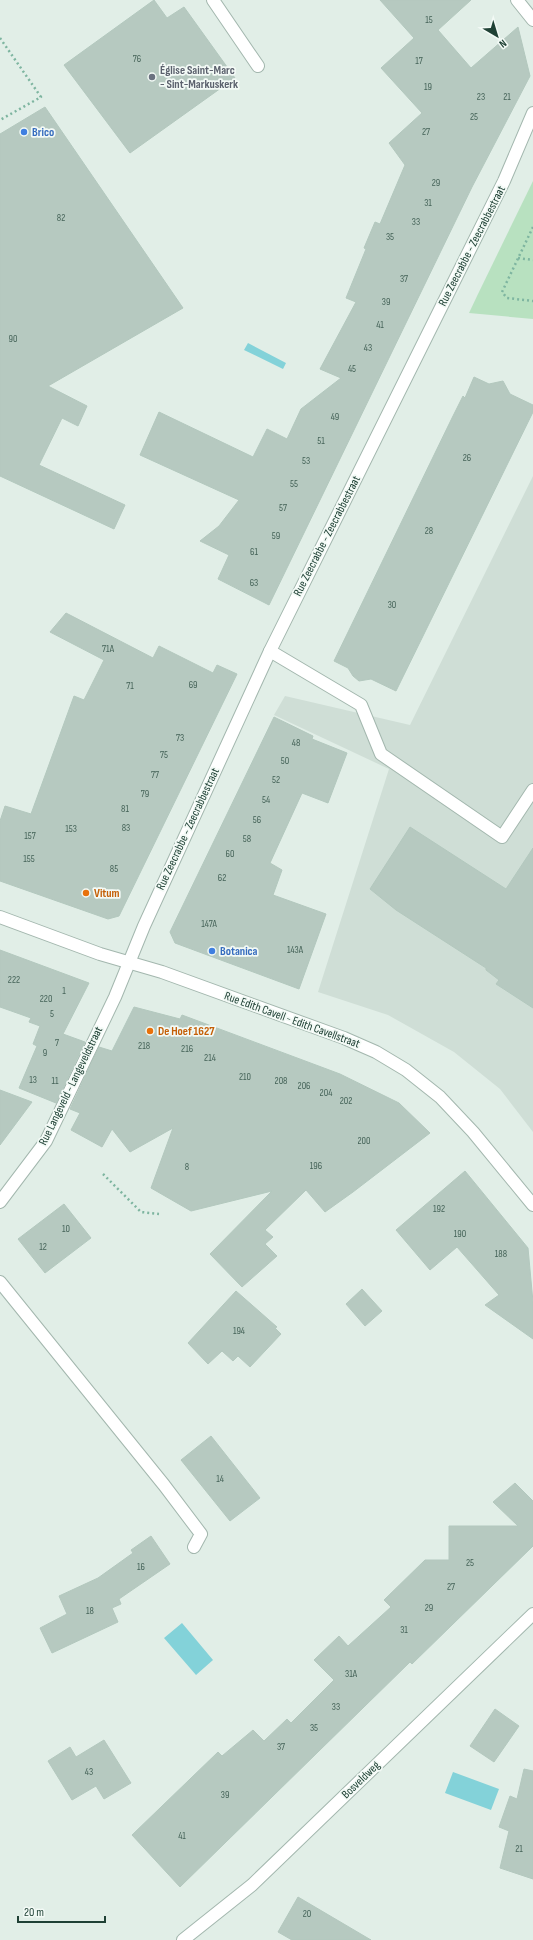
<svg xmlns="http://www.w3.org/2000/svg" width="533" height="1940" viewBox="0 0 533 1940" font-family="'Sofia Sans Condensed',sans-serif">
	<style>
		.built { fill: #cfded6 }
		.green { fill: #b8e1c0 }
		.water { fill: #83d2d9 }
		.building { fill: #b6c9c0; stroke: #b3c8be }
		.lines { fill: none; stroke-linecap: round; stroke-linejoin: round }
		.service-casing { stroke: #a3b7ae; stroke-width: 14 }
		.minor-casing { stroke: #a3b7ae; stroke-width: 14 }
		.tertiary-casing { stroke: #a3b7ae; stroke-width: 14 }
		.path { stroke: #7eb5a0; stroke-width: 2.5; stroke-dasharray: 2 3; stroke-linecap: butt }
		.service { stroke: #fff; stroke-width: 12 }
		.minor { stroke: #fff; stroke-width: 12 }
		.tertiary { stroke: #fff; stroke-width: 12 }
		.worship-dot { fill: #6b7280; stroke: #f3faf6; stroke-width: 1.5 }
		.shop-dot { fill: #3f7fe0; stroke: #f3faf6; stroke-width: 1.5 }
		.food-dot { fill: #e8710a; stroke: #f3faf6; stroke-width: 1.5 }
		.labels { text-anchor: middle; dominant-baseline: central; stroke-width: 3.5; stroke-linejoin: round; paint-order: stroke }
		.number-label { font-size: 10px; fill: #456358 }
		.worship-label { font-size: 12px; font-weight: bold; fill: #5b616d; stroke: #f3faf6; text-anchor: start }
		.shop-label { font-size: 12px; font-weight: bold; fill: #366cbe; stroke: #f3faf6; text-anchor: start }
		.street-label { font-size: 12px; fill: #1f4135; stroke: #f3faf6 }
		.food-label { font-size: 12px; font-weight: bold; fill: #c56008; stroke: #f3faf6; text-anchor: start }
	</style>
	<rect width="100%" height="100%" fill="#e1eee7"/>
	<path class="built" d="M533 476V1132L500 1089 454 1052 388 1015 318 992 389 769 274 715 285 696 410 725Z"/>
	<path class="green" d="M533 181V319L469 313 478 294Z"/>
	<path class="water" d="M248 343 286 363 283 369 244 350Z
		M182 1623 213 1660 196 1675 164 1638Z
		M453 1772 499 1789 491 1810 445 1793Z"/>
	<path class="building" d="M154 0 167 18 184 7 235 78 130 153 64 65Z
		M380 0H471L438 30 471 68 518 27 530 76 472 187 269 605 218 579 229 555 200 541 219 526 239 500 140 455 159 412 253 457 267 429 287 439 301 409 341 378 320 369 356 302 346 298 366 249 364 248 375 222 380 224 405 165 389 143 422 113 381 68 414 38Z
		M45 107 183 308 48 386 87 406 78 426 62 418 39 465 125 505 114 529 0 476V134Z
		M474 377 489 384 503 381 510 394 533 405V412L396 691 371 679 359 681 353 676 348 668 334 661 452 418 463 396 465 398Z
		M66 613 153 658 159 646 213 673 217 665 237 674 119 916 108 919 0 881V821L5 806 31 814 74 696 84 700 104 660 50 632Z
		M274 717 313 736 312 739 347 753 328 803 302 793 270 863 282 870 273 895 326 914 299 989 175 943 170 932Z
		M410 827 506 889 533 848V1008L496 984 499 980 486 970V968L396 910 370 889Z
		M0 950 89 983 63 1034 85 1042 56 1103 19 1088 37 1046 33 1044 40 1026 29 1022 31 1018 0 1007Z
		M134 1007 180 1019 182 1015 340 1074 399 1103 430 1133 353 1192 325 1212 306 1190 265 1230 273 1237 265 1244 277 1256 242 1287 210 1254 272 1191 191 1211 151 1188 173 1128 130 1152 112 1129 102 1147 71 1130 80 1113 70 1109 99 1047 112 1051Z
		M0 1090 32 1102 0 1145Z
		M465 1171 528 1248 533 1302V1339L485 1305 499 1295 457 1247 430 1270 396 1230Z
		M64 1204 91 1238 45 1273 18 1239Z
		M362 1289 382 1311 365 1326 346 1304Z
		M236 1291 277 1327 275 1328 281 1334 250 1367 238 1356 233 1361 222 1351 208 1364 188 1343Z
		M211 1436 260 1498 230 1521 181 1460Z
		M515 1483 533 1501V1546L412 1664 410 1662 180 1887 132 1835 218 1752 222 1756 253 1730 264 1741 287 1719 291 1723 334 1680 314 1660 339 1636 348 1646 391 1607 384 1600 425 1560H449V1526H518L493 1502Z
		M151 1536 170 1564 119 1599 121 1604 112 1608 118 1622 52 1653 40 1628 67 1614 59 1596 98 1578 133 1553 131 1550Z
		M495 1709 519 1726 494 1762 470 1746Z
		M104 1740 131 1783 104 1799 96 1786 72 1800 48 1761 70 1747 76 1757Z
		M524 1769 533 1771V1879L500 1868 509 1831 499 1827 510 1796 517 1799Z
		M298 1897 371 1940H292L278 1932Z"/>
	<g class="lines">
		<g class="service-casing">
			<path id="service" d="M213 0 258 66
				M270 651 361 705 381 754 502 837 533 790
				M0 1282 164 1485 201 1534 194 1547"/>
		</g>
		<g class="minor-casing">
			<path id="minor" d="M517 0 533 20
				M0 1202 46 1141 115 997 144 926 270 651 504 181 533 113
				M183 1940 252 1885 533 1614"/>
		</g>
		<g class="tertiary-casing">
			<path id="tertiary" d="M0 917 100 954 162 972 344 1038 376 1052 406 1070 440 1097 473 1132 533 1205"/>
		</g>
		<path class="path" d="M0 38 41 97 0 120
			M533 227 502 292 507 298 533 301
			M518 258 533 260
			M103 1174 141 1212 159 1214"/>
		<use href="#service" class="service"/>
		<use href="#minor" class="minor"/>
		<use href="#tertiary" class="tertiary"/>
	</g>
	<circle class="worship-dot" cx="152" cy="77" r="4"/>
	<g class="shop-dot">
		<circle cx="24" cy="132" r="4"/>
		<circle cx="212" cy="951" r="4"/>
	</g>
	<g class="food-dot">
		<circle cx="86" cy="893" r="4"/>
		<circle cx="150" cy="1031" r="4"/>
	</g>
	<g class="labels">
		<g class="number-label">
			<text x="429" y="20">15</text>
			<text x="137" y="59">76</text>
			<text x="419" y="61">17</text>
			<text x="428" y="87">19</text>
			<text x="481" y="97">23</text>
			<text x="507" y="97">21</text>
			<text x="474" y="117">25</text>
			<text x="426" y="132">27</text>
			<text x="436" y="183">29</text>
			<text x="428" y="203">31</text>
			<text x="61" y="218">82</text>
			<text x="416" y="222">33</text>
			<text x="390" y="237">35</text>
			<text x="404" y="279">37</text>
			<text x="386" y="302">39</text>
			<text x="380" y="325">41</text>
			<text x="13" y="339">90</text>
			<text x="368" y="348">43</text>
			<text x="352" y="369">45</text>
			<text x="335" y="417">49</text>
			<text x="321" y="441">51</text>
			<text x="467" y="458">26</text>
			<text x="306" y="461">53</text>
			<text x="294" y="484">55</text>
			<text x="283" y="508">57</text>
			<text x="429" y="531">28</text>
			<text x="276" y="536">59</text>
			<text x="254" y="552">61</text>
			<text x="254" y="583">63</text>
			<text x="392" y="605">30</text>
			<text x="108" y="649">71A</text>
			<text x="193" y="685">69</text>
			<text x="130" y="686">71</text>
			<text x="180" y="738">73</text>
			<text x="296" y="743">48</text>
			<text x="164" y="755">75</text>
			<text x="285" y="761">50</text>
			<text x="155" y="775">77</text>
			<text x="276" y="780">52</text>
			<text x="145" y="794">79</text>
			<text x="266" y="800">54</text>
			<text x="125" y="809">81</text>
			<text x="257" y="820">56</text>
			<text x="126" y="828">83</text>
			<text x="71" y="829">153</text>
			<text x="30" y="836">157</text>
			<text x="247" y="839">58</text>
			<text x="230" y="854">60</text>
			<text x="29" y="859">155</text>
			<text x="114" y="869">85</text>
			<text x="222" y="878">62</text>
			<text x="209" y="924">147A</text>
			<text x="295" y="950">143A</text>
			<text x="14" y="980">222</text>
			<text x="64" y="991">1</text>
			<text x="46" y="999">220</text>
			<text x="52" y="1014">5</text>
			<text x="57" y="1043">7</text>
			<text x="144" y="1046">218</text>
			<text x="187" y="1049">216</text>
			<text x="45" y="1053">9</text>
			<text x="210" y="1058">214</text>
			<text x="245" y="1077">210</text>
			<text x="33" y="1080">13</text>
			<text x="55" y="1081">11</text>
			<text x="281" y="1081">208</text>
			<text x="304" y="1086">206</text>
			<text x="326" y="1093">204</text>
			<text x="346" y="1101">202</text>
			<text x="364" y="1141">200</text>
			<text x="316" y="1166">196</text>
			<text x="187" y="1167">8</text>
			<text x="439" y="1209">192</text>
			<text x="66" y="1229">10</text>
			<text x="460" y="1234">190</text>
			<text x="43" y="1247">12</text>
			<text x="501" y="1254">188</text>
			<text x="239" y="1331">194</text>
			<text x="220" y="1479">14</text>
			<text x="470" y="1563">25</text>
			<text x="141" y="1567">16</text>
			<text x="451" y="1587">27</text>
			<text x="429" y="1608">29</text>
			<text x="90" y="1611">18</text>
			<text x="404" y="1630">31</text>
			<text x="351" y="1674">31A</text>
			<text x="336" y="1707">33</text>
			<text x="314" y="1728">35</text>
			<text x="281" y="1747">37</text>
			<text x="89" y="1772">43</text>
			<text x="225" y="1795">39</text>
			<text x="182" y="1836">41</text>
			<text x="519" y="1849">21</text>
			<text x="307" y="1914">20</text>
		</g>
		<g class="worship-label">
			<text x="160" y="70">Église Saint-Marc<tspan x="160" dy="14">- Sint-Markuskerk</tspan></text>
		</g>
		<g class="shop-label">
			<text x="32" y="132">Brico</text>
			<text x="220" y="951">Botanica</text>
		</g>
		<g class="street-label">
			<text transform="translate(472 246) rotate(-63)">Rue Zeecrabbe - Zeecrabbestraat</text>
			<text transform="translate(327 536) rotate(-63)">Rue Zeecrabbe - Zeecrabbestraat</text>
			<text transform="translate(188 829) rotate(-65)">Rue Zeecrabbe - Zeecrabbestraat</text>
			<text transform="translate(292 1020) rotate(20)">Rue Edith Cavell - Edith Cavellstraat</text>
			<text transform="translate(71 1086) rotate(-64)">Rue Langeveld - Langeveldstraat</text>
			<text transform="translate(361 1780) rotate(-44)">Bosveldweg</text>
		</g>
		<g class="food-label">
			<text x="94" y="893">Vitum</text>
			<text x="158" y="1031">De Hoef 1627</text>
		</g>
	</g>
	<g transform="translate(497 36) rotate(142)" stroke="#f3faf6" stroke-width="3" paint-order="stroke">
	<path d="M0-3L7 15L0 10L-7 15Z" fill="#1f4135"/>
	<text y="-6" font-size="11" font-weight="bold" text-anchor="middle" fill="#1f4135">N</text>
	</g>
	<path d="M18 1916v6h87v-6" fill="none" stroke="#1f4135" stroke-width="2"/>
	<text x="24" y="1916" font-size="12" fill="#1f4135" stroke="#f3faf6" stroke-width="3" paint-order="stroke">20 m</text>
</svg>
